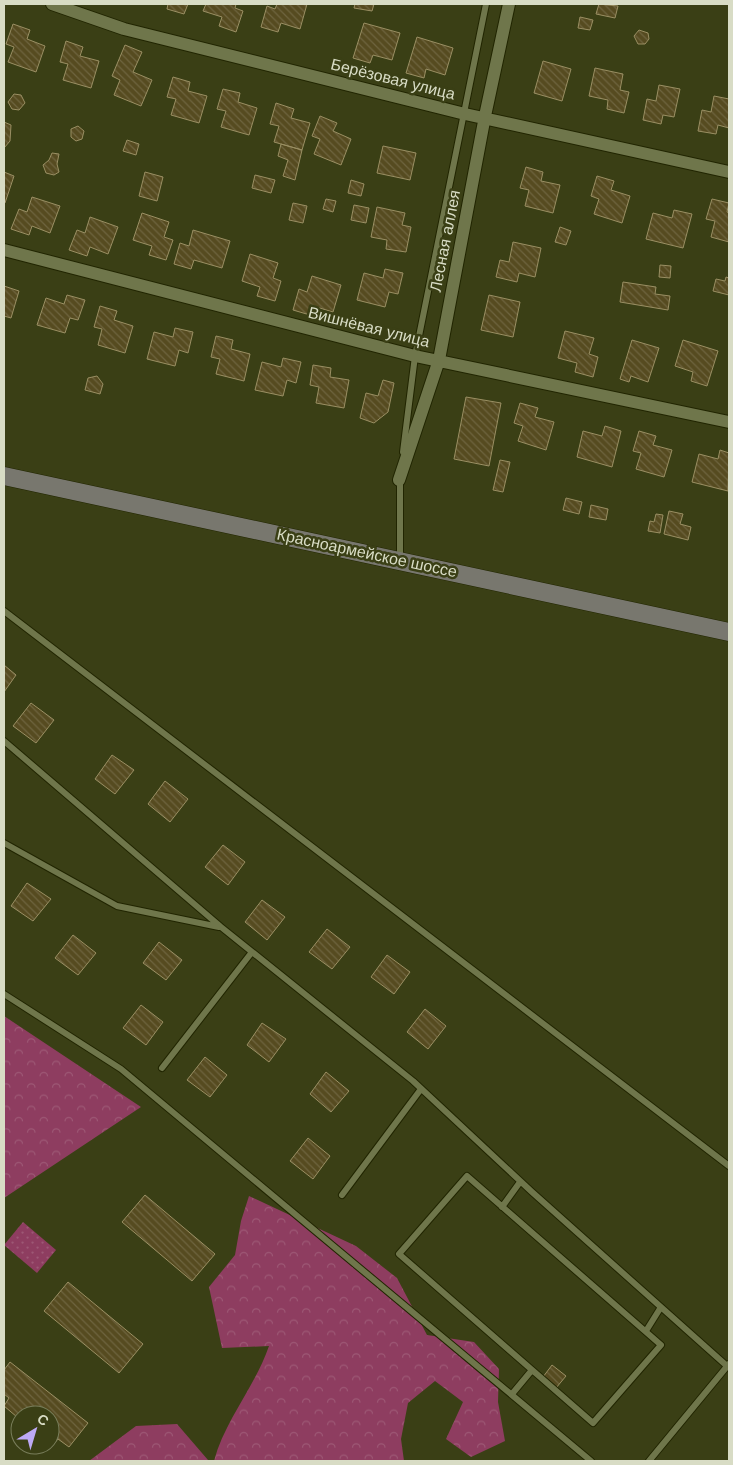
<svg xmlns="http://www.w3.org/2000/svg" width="733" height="1465" viewBox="0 0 733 1465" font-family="Arial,sans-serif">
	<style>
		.forest { fill: url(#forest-crowns) }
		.park { fill: url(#park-dots) }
		.building { fill: url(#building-back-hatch); stroke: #9a8f63 }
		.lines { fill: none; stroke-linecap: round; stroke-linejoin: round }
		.lane-casing { stroke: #212500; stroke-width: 8 }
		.street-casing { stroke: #212500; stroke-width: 14 }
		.secondary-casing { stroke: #212500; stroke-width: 19 }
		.lane { stroke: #6f764b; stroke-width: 6 }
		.street { stroke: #6f764b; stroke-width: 12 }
		.secondary { stroke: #78776e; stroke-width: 18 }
		.labels { text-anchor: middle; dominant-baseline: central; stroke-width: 5; stroke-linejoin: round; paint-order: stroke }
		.street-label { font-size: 16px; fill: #d8dcc5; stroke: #3a3f15 }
	</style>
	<defs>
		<pattern id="forest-crowns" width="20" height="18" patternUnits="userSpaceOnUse" patternTransform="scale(1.25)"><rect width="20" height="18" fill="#8e3d60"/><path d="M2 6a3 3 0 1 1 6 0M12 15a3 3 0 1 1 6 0" fill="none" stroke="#9d5875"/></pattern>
		<pattern id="park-dots" width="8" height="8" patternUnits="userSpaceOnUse" patternTransform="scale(1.25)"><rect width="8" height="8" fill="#8e3d60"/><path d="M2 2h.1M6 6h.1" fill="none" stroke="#9d5875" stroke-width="1.8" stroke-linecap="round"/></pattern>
		<pattern id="building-back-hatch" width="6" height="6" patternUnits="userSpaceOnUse" patternTransform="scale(1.25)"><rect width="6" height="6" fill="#564b20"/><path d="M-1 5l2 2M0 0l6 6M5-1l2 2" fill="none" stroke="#6e643f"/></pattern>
	</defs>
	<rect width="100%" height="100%" fill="#3a3f15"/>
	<path class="forest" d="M4 1016 141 1107 4 1198Z
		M249 1196 356 1246 397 1278 427 1335 474 1342 499 1369 498 1402 505 1441 471 1457 446 1439 463 1402 435 1381 408 1403 401 1439 404 1461H214C225 1420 255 1387 269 1346L222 1348 209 1287 235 1255 241 1221Z
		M177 1424 208 1460 89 1461 136 1426Z"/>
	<path class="park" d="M23 1222 56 1250 37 1273 4 1245Z"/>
	<path class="building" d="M168 4H188L184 14 167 9Z
		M206 4H236L235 8 243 11 236 32 219 26 222 17 203 11Z
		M277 4H307L300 29 281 23 278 32 261 27 267 6 275 9Z
		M355 4H374L372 11 354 8Z
		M599 4 618 6 615 18 596 14Z
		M580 17 593 20 590 30 578 28Z
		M364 23 400 33 392 60 373 55 370 63 353 58Z
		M13 24 30 30 27 39 45 46 36 72 8 62 14 47 6 44Z
		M639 30 648 33 649 39 645 44H638L634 36Z
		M417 37 453 48 445 75 426 69 424 78 406 73Z
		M66 41 83 47 80 56 99 61 91 88 63 80 68 64 60 62Z
		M125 45 142 52 133 72 152 80 141 106 114 95 120 80 112 76Z
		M543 61 571 69 562 101 534 93Z
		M595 68 623 74 620 90 629 92 624 113 607 109 608 100 589 96Z
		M173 77 190 82 188 91 207 96 199 123 171 115 176 99 167 97Z
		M659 85 680 89 674 117 663 115 661 124 643 120 647 99 656 101Z
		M223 89 240 93 238 102 257 108 249 135 221 127 226 111 217 109Z
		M14 94 21 95 25 103 19 110 12 109 8 102Z
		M714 96 729 99V128L718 125 716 134 698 131 702 110 711 112Z
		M276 103 294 109 291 118 310 123 302 150 274 142 279 126 270 124Z
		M320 116 337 123 333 131 351 139 341 165 314 154 320 139 312 136Z
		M4 122 11 125 10 141 4 148Z
		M78 126 84 131 82 139 76 141 71 137V129Z
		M127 140 139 144 136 155 123 151Z
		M281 144 302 150 295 180 283 176 288 160 278 156Z
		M383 146 416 153 410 180 377 173Z
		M52 153 59 154 57 164 59 172 54 175 46 173 43 165 49 160Z
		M526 167 543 172 541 181 560 185 553 213 525 206 529 190 520 188Z
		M4 172 14 176 5 203 4 202Z
		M145 172 163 177 157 201 139 196Z
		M255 175 275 180 271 193 252 188Z
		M597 176 614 181 611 190 630 196 622 223 594 214 599 199 591 196Z
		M351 180 364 184 361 196 348 193Z
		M32 197 60 206 50 233 32 226 29 235 11 229 19 209 27 212Z
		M326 199 336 201 333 212 323 209Z
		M712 199 729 203 727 212 729 213V242L711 237 715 221 706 219Z
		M293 203 307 206 303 223 289 220Z
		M354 205 369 208 366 223 351 220Z
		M377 207 405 213 402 225 411 227 406 252 386 249 387 240 371 237Z
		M674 210 692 214 683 248 646 239 653 213 672 218Z
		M142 213 169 222 164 237 173 240 166 260 149 255 152 246 133 240Z
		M90 217 118 227 108 254 90 247 87 256 69 250 77 230 85 233Z
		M560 227 571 231 566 245 555 242Z
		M193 230 230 241 222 268 194 260 191 269 174 264 180 243 189 246Z
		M513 242 541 248 535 277 519 273 517 282 496 277 500 260 509 262Z
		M250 254 278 263 273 278 281 281 275 301 257 296 260 287 242 281Z
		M660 265 671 266 670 278 659 277Z
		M385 269 403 273 398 294 389 292 385 307 357 300 364 273 383 278Z
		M312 276 341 285 333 312 313 306 310 315 293 310 299 289 307 292Z
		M726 277 729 278V295L713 291 716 279 725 281Z
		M623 282 656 287 655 294 670 296 668 310 620 302Z
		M4 286 19 291 11 318 4 316Z
		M67 295 85 300 78 320 70 318 65 333 37 325 46 298 64 304Z
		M489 295 520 302 513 337 481 330Z
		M100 306 117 311 114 320 133 326 125 353 98 345 102 329 94 327Z
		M175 328 193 332 188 353 179 350 175 366 147 359 154 332 173 337Z
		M565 331 594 338 589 354 598 357 593 377 575 372 577 363 558 358Z
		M216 336 233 340 231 349 250 354 244 381 216 374 220 359 211 357Z
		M632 340 659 348 648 382 631 376 629 382 620 379Z
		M683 340 718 351 707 386 691 381 693 372 675 366Z
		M283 358 301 362 296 383 287 380 283 396 255 390 262 362 281 367Z
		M313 365 331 368 330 377 349 380 344 408 316 403 319 387 310 385Z
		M97 376 103 384 100 394 85 390 88 378Z
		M383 380 394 383 388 412 374 423 360 418 366 393 378 396Z
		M466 397 501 403 489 466 454 459Z
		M520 403 538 408 535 417 554 422 546 450 518 441 523 426 514 423Z
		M605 426 621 431 612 467 577 457 583 431 602 436Z
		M639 431 656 436 653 445 672 450 664 477 636 469 641 453 633 451Z
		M720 450 729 453 728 491 692 482 699 454 718 459Z
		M500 460 510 462 503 492 493 490Z
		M566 498 582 502 579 514 563 510Z
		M591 505 608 509 606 520 589 517Z
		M669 511 683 514 680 524 691 527 688 540 664 534Z
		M656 514 663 515 660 533 648 531 650 521 654 522Z
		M4 665 16 675 4 692Z
		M31 703 54 720 36 743 13 726Z
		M112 755 134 770 115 794 95 779Z
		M165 781 188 799 170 822 148 804Z
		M223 845 245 862 228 885 205 867Z
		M27 883 51 899 33 921 11 906Z
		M262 900 285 917 267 940 245 922Z
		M327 929 350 947 332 969 309 952Z
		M73 935 96 953 78 975 55 958Z
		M159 942 182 960 166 980 143 963Z
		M387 955 410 972 394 994 371 977Z
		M141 1005 163 1022 146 1045 123 1028Z
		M425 1009 446 1026 428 1049 407 1032Z
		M262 1023 286 1039 269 1062 247 1045Z
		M205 1057 227 1075 210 1097 187 1080Z
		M326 1072 349 1091 331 1112 310 1094Z
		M308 1138 330 1156 313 1179 290 1161Z
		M145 1195 215 1254 192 1281 122 1222Z
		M68 1282 143 1344 119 1373 44 1311Z
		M10 1362 88 1423 69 1447 58 1439 52 1446 50 1445V1415H29L22 1410 17 1417 4 1406 9 1398 4 1394V1370Z
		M552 1365 566 1376 556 1388 543 1377Z"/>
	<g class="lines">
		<g class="lane-casing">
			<path id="lane" d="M403 452 415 356 486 4
				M400 479V559
				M4 611 729 1166
				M4 741 221 927 413 1081 532 1192 727 1366
				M4 843 117 906 219 927
				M4 994 121 1069 591 1461
				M162 1068 252 952
				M467 1176 661 1345 593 1423 399 1254Z
				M342 1195 421 1089
				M502 1207 520 1182
				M646 1331 661 1307
				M512 1394 532 1370
				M649 1461 729 1364"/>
		</g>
		<g class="street-casing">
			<path id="street" d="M52 4 124 29 465 114 729 172
				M4 250 415 356 729 422
				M399 480 439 360 485 116 509 4"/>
		</g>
		<g class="secondary-casing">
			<path id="secondary" d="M4 476 729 632"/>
		</g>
		<use href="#lane" class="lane"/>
		<use href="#street" class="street"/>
		<use href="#secondary" class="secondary"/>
	</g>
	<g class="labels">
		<g class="street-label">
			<text transform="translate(393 79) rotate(14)">Берёзовая улица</text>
			<text transform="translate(445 241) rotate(-79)">Лесная аллея</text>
			<text transform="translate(369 327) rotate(14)">Вишнёвая улица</text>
			<text transform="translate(367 553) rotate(12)">Красноармейское шоссе</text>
		</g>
	</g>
	<rect width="733" height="1465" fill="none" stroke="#d8dcc5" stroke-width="10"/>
	<g transform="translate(35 1430) rotate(38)"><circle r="24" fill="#3a3f15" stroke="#797e5b"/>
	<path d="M0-4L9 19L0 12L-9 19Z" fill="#bda9f5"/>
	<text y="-8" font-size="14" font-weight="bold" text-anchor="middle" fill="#d8dcc5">С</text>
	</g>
</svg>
